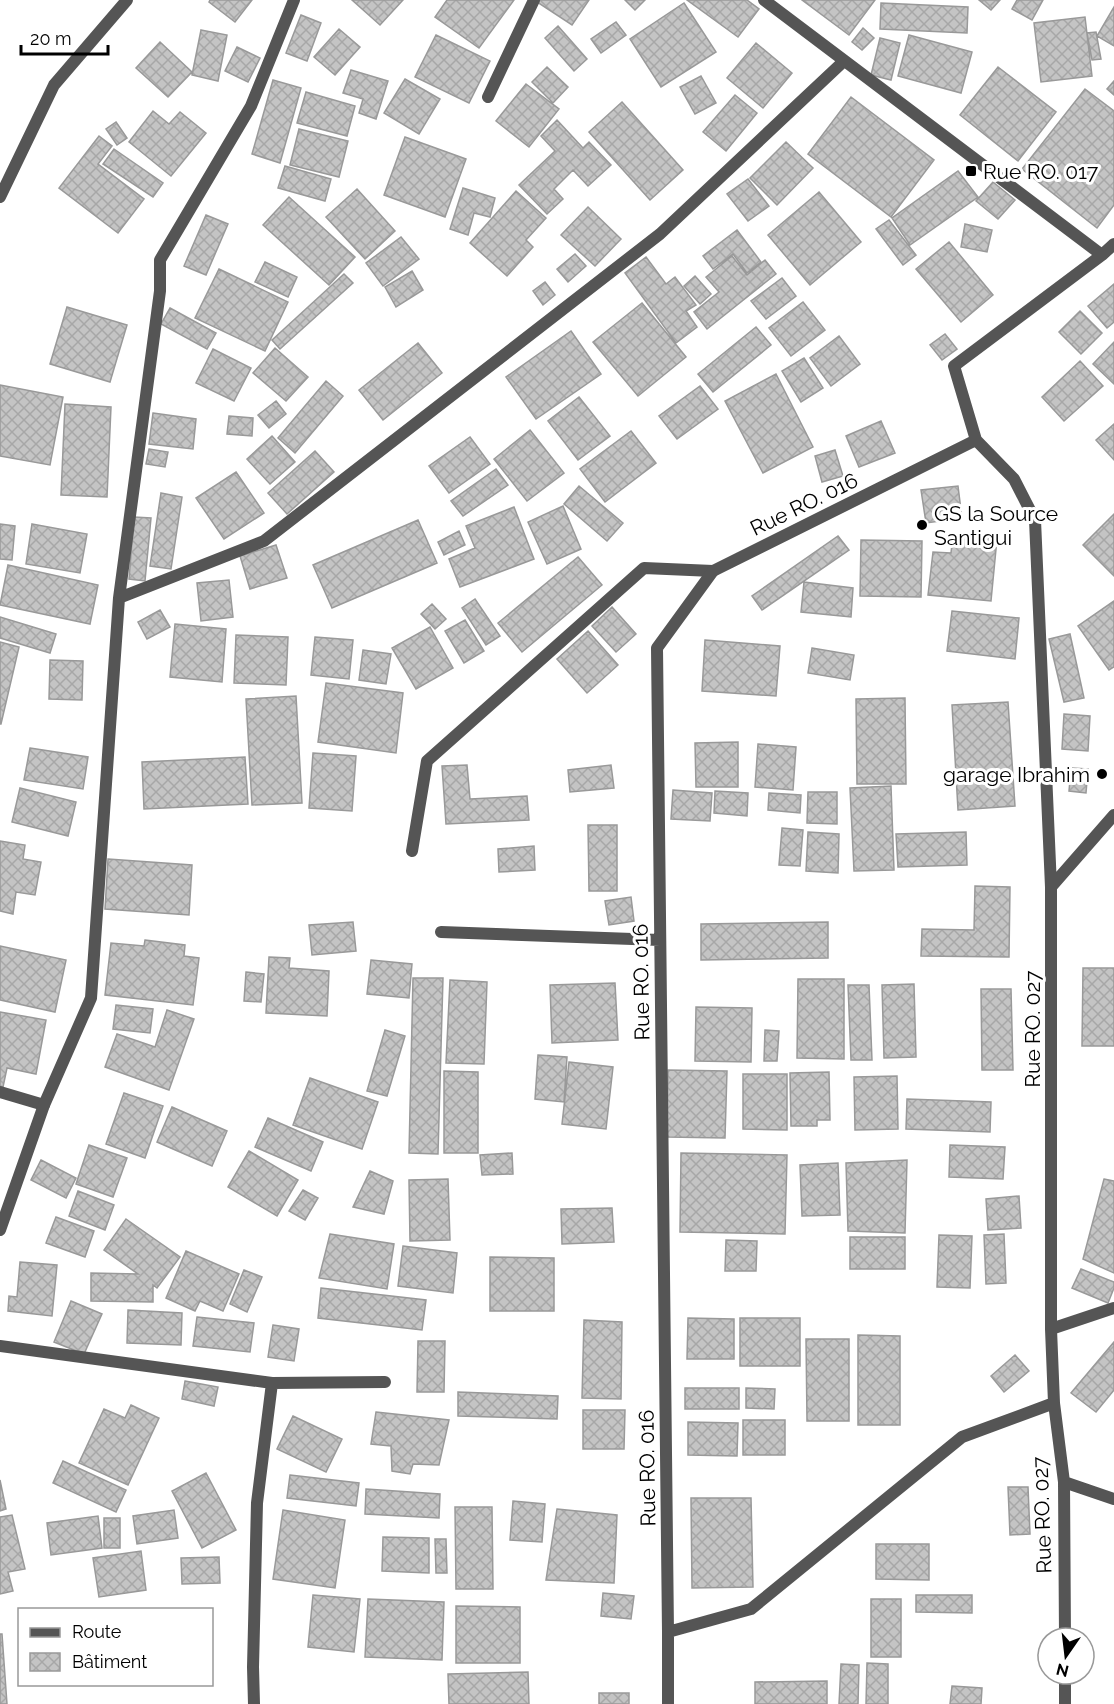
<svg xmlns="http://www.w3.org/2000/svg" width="1114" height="1704" viewBox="0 0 1114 1704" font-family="Raleway,sans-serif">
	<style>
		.building { fill: url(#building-cross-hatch); stroke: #999; stroke-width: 1.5 }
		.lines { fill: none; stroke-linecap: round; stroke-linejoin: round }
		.lane { stroke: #555; stroke-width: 12 }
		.street { stroke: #555; stroke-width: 12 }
		.poi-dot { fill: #000; stroke: #fff; stroke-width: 2 }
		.labels { text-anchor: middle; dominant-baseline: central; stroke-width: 6; stroke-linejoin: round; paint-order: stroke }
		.poi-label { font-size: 21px; fill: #000; stroke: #fff; text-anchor: start }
		.street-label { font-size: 21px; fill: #000; stroke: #fff }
	</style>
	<defs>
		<pattern id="building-cross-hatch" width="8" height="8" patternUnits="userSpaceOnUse" patternTransform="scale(1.5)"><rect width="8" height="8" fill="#c4c4c4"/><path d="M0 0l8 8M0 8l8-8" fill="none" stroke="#a7a7a7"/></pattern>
	</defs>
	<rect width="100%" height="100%" fill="#fff"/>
	<path class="building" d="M210 0H252L235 22 209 2Z
		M352 0H403L380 25Z
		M447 0H514L479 48 435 17Z
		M538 0H589L572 25 537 2Z
		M625 0H645L635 10Z
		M687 0H747L759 9 738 37Z
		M802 0H875L849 35Z
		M979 0H1000L991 10Z
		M1017 0H1043L1032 20 1012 9Z
		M684 3 716 52 661 87 630 39Z
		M881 3 968 7 967 33 880 29Z
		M1114 7V46L1097 36Z
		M301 15 321 23 307 61 286 53Z
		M1085 17 1092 76 1041 82 1034 23Z
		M616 22 626 35 601 53 591 39Z
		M558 26 587 59 574 71 545 38Z
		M863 28 874 38 862 50 852 42Z
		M339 29 360 47 335 75 314 57Z
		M201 30 227 35 218 81 192 75Z
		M1096 32 1101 59 1092 60 1087 33Z
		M436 35 490 61 469 103 415 77Z
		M909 35 972 52 961 93 898 76Z
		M880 38 900 43 891 80 871 75Z
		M160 42 192 72 168 97 136 68Z
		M756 43 792 73 763 108 727 78Z
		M237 47 260 58 248 82 225 71Z
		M547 67 568 87 553 103 532 82Z
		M998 67 1056 112 1018 161 960 115Z
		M351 70 388 81 376 119 359 113 363 99 343 93Z
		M701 76 716 103 695 114 680 87Z
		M405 79 440 99 419 134 384 113Z
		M273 80 301 88 280 163 252 154Z
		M1114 81V95L1107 89Z
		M526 84 559 109 529 147 496 121Z
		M1085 89 1114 111V205L1097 228 1022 169Z
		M306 92 355 106 347 136 297 123Z
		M735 95 757 113 726 151 703 132Z
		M851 97 934 160 891 217 808 154Z
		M622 102 683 170 650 200 589 132Z
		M153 111 169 124 180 112 206 133 171 176 129 142Z
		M557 120 583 148 589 142 611 165 588 186 573 170 554 189 563 199 547 214 519 185 555 151 541 136Z
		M116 122 127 138 117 145 106 129Z
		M299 129 348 141 339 177 290 165Z
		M99 136 112 146 98 164 144 199 118 233 59 188Z
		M405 137 466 159 445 217 384 195Z
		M786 142 813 168 777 205 750 178Z
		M114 149 163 183 153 197 103 164Z
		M285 166 331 179 325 201 278 188Z
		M958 171 978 197 910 245 892 218Z
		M748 179 769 206 748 221 727 194Z
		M993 182 1015 200 998 219 976 201Z
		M463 188 495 198 490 217 474 213 468 235 450 229Z
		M357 189 395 231 365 259 326 217Z
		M516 191 546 218 526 240 533 247 507 276 470 243Z
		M819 192 861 242 810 285 768 235Z
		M289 197 355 257 329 285 263 225Z
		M588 207 621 239 595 266 561 235Z
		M206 215 228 224 206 275 184 266Z
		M889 220 916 255 903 265 876 229Z
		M965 224 992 230 987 252 961 247Z
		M737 230 761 262 747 273 733 254 713 269 703 256Z
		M401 237 419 259 383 286 366 263Z
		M949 242 993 295 961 322 916 269Z
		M575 254 586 266 568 282 557 269Z
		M732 256 747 275 765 260 776 274 707 329 694 312 719 292 706 277Z
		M646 257 666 284 675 277 696 305 686 311 697 327 676 343 625 273Z
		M265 262 297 277 288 297 255 282Z
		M219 269 288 302 265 351 195 318Z
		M412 271 423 290 396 307 385 287Z
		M344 274 353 283 280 349 272 340Z
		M695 276 711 294 700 304 684 286Z
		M782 278 796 296 766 319 751 301Z
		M545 282 555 295 543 305 533 291Z
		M1114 284V322L1107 328 1088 306Z
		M803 302 825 330 791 356 769 328Z
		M642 303 686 357 638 396 593 342Z
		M67 307 127 325 110 382 50 364Z
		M170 308 216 333 207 349 161 324Z
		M1080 311 1102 333 1081 354 1059 332Z
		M756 327 771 345 713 392 698 374Z
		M571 331 601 374 536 419 506 377Z
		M945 334 957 349 942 360 930 345Z
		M839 336 860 364 831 386 810 358Z
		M1114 342V384L1093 364Z
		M418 343 442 373 383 420 359 390Z
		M275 348 308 377 286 401 253 373Z
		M213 349 251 368 234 401 196 383Z
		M804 358 823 388 801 402 782 371Z
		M1080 361 1103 386 1064 421 1042 397Z
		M776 374 813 447 763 473 725 401Z
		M326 381 343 396 295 453 278 438Z
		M0 385 63 397 50 465 0 456Z
		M700 386 718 409 677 439 659 416Z
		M579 397 610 436 578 460 548 421Z
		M276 401 286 414 269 428 258 415Z
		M65 404 111 407 107 497 61 495Z
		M153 413 196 419 193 449 149 444Z
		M229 416 253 418 252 436 227 434Z
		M881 421 895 453 859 467 846 436Z
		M1114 424V460L1096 440Z
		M530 430 564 473 527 501 494 459Z
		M631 431 656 463 605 502 580 469Z
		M272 436 295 462 270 484 247 459Z
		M470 437 490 464 449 493 429 466Z
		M149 449 168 452 165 467 146 464Z
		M835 450 843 476 822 482 815 456Z
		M315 451 334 472 287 514 268 493Z
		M496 469 508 485 463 516 451 501Z
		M236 472 264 513 224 539 196 498Z
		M579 486 623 523 607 541 564 504Z
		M958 486 962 518 926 523 921 490Z
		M161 493 182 497 171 569 150 566Z
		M563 506 581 549 547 564 528 522Z
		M514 507 534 559 460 587 449 559 475 548 466 526Z
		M1114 514V576L1083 545Z
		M134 517 151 518 145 581 129 579Z
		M418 520 437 563 332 608 313 565Z
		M0 524 15 526 12 560 0 559Z
		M32 524 87 534 80 573 26 564Z
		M459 531 465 545 444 555 438 542Z
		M953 534 997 539 991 601 928 595 933 552 951 553Z
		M838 536 849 550 762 610 752 596Z
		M861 540 922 541 921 597 860 596Z
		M276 545 287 578 250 589 240 556Z
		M578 557 602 585 522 652 498 623Z
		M8 565 98 585 90 624 0 605Z
		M229 580 233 617 201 621 197 583Z
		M804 582 853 588 851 617 801 612Z
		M475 599 500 636 486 645 462 608Z
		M1114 601V667L1109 670 1078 626Z
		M432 604 446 619 435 629 421 614Z
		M612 607 636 634 616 652 592 626Z
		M160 610 170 627 147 639 138 622Z
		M952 611 1019 618 1015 659 947 651Z
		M0 617 56 634 50 653 0 638Z
		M465 620 484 651 464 663 445 631Z
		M175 624 226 629 222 682 170 677Z
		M430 627 453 668 416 689 392 648Z
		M588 631 618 665 587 693 557 659Z
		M1070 634 1084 698 1064 702 1049 639Z
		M236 635 288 637 286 685 234 683Z
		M315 637 353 640 349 679 311 675Z
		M705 640 780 646 776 696 702 691Z
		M0 642 19 647 1 724H0Z
		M812 648 854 655 850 680 808 673Z
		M363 650 391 654 386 684 359 680Z
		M50 660 83 661 82 700 49 699Z
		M326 683 403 693 396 753 318 742Z
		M296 696 302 803 252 805 246 699Z
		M905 698 906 784H857L856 699Z
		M1008 702 1015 806 958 810 952 705Z
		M1064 714 1090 716 1088 751 1062 749Z
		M738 742V787H696L695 743Z
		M758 744 796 747 793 790 755 787Z
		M30 748 88 757 83 789 24 780Z
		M313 753 356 756 352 811 309 808Z
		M245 757 248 804 144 809 142 762Z
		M467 765 470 799 527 796 529 820 446 824 442 766Z
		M611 765 614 788 570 792 568 770Z
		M1071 768 1088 769 1086 793 1069 791Z
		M891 786 894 870 854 871 850 788Z
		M20 788 76 802 68 836 12 822Z
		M673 790 712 793 710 821 671 819Z
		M715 791 748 793 747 816 714 813Z
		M808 792H837V824L807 823Z
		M769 793 801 795 800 813 768 810Z
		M588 825H617V891H589Z
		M782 828 803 830 800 866 779 865Z
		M808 832 839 834 838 873 806 871Z
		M966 832 967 865 898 867 896 834Z
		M0 841 25 845 23 859 41 862 35 895 16 892 13 914 0 911Z
		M534 846 535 870 499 872 498 849Z
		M108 859 192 865 189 915 105 909Z
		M975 886 1010 887 1009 957 921 956 922 929 974 930Z
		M631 897 634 921 609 925 605 901Z
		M353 922 356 951 312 955 309 925Z
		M828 922V958L701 960V924Z
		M145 940 185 945 184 956 199 958 193 1005 105 995 111 943 144 946Z
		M0 946 66 960 55 1012 0 1000Z
		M269 957 290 958 289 968 329 971 327 1016 266 1013Z
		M371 960 412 964 409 998 367 994Z
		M1083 968H1114V1046H1082Z
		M246 972 264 974 261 1002 244 1001Z
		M413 978H443L438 1154 409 1153Z
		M798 979H844V1059L797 1058Z
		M450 980 487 982 484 1064 446 1063Z
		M615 983 618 1040 552 1043 550 985Z
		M914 984 916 1057 884 1058 882 985Z
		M848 985H869L872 1060H851Z
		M981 989H1011L1013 1070H982Z
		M116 1005 153 1009 150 1033 113 1029Z
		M696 1007 752 1008 751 1062 695 1061Z
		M167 1010 194 1019 169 1090 105 1067 117 1034 155 1047Z
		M0 1012 46 1020 36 1074 7 1068 3 1087 0 1086Z
		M385 1030 405 1036 387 1096 367 1091Z
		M765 1030 779 1031 777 1061H764Z
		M538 1055 567 1057 564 1102 535 1099Z
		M569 1062 613 1067 606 1129 562 1124Z
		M668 1070 727 1071 725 1138 667 1137Z
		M444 1071 478 1072V1153H444Z
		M829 1072 830 1120H817V1126H791L790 1073Z
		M743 1074H787V1130L743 1129Z
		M897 1076 898 1129 855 1130 854 1077Z
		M310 1078 378 1102 362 1149 293 1125Z
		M124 1093 163 1106 145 1158 106 1144Z
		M907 1099 991 1102 990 1132 906 1129Z
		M172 1107 227 1131 212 1166 157 1142Z
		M268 1118 323 1142 311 1171 255 1147Z
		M89 1145 127 1158 113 1197 76 1184Z
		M950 1145 1005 1147 1003 1179 949 1177Z
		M249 1151 298 1180 277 1216 228 1187Z
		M512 1153 513 1174 482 1175 480 1155Z
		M681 1153 787 1155 785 1234 680 1232Z
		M41 1160 76 1178 66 1198 31 1180Z
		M907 1160 905 1233 848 1231 846 1163Z
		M838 1163 840 1215 802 1216 800 1165Z
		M370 1171 393 1181 384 1214 353 1207Z
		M448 1179 450 1240 410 1241 409 1180Z
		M1104 1179 1114 1181V1273L1083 1259Z
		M303 1190 318 1198 305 1220 289 1211Z
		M78 1191 114 1205 105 1230 69 1216Z
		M1019 1196 1021 1228 988 1230 986 1199Z
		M612 1208 614 1242 562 1244 561 1209Z
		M56 1217 94 1231 85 1257 46 1243Z
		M126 1219 180 1257 157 1288 153 1285V1302L91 1301V1273L138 1274 104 1250Z
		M330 1234 394 1244 387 1289 319 1278Z
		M1004 1234 1006 1283 986 1284 984 1235Z
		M939 1235 972 1236 970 1288 937 1287Z
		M850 1237H905V1269H850Z
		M726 1240 757 1241 756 1271H725Z
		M403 1246 457 1253 453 1293 398 1286Z
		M186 1251 239 1274 223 1311 200 1301 195 1311 166 1298Z
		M490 1257 554 1258V1311H490Z
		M20 1262 57 1265 52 1316 8 1311 9 1296 17 1297Z
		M1081 1269 1114 1282V1288L1108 1303 1072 1288Z
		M244 1270 262 1277 247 1312 230 1304Z
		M321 1288 426 1300 422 1330 318 1318Z
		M71 1301 102 1314 84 1354 54 1342Z
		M128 1310 182 1313 181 1345 127 1343Z
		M197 1317 254 1323 250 1352 193 1346Z
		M688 1318 734 1319V1359H687Z
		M740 1318H800V1366H740Z
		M584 1320 622 1322 621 1399 582 1398Z
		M273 1325 299 1329 294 1361 268 1357Z
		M858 1335 900 1336V1425H858Z
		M806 1339H849V1421H807Z
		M418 1341H445L444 1392H417Z
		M1114 1342V1390L1096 1412 1071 1393Z
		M1015 1355 1029 1371 1004 1392 991 1376Z
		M185 1381 218 1387 214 1406 182 1399Z
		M685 1388H739V1409H685Z
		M746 1388 775 1389 774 1409 746 1408Z
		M458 1392 558 1396 557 1419 458 1416Z
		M131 1405 159 1418 128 1485 79 1463 104 1409 125 1418Z
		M583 1410H625L624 1449H583Z
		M376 1412 449 1420 439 1465 413 1464 410 1474 392 1471 391 1446 371 1444Z
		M293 1416 342 1439 326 1472 277 1449Z
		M743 1420H785V1455H743Z
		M688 1422 738 1423 737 1456 688 1455Z
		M63 1461 126 1490 116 1512 53 1483Z
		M206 1473 236 1530 202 1548 172 1491Z
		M290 1475 359 1483 356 1506 287 1498Z
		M0 1480 6 1509 0 1511Z
		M1008 1487H1028L1030 1534 1010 1535Z
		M366 1489 440 1494 439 1518 365 1514Z
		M691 1498H751L753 1587 692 1588Z
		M513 1501 545 1504 542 1542 510 1540Z
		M455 1507H492L493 1589H456Z
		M557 1509 617 1515 614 1583 546 1580Z
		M174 1510 178 1538 137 1544 133 1516Z
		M283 1510 345 1520 335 1588 273 1579Z
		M12 1515 25 1569 8 1572 13 1591 0 1594V1517Z
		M98 1516 102 1548 51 1555 47 1523Z
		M104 1518H120V1548H104Z
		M383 1537 429 1538V1573L382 1571Z
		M435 1539H446L447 1573H436Z
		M876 1544H929V1580L876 1579Z
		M141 1551 146 1590 99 1597 93 1558Z
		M219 1557 220 1583 182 1584 181 1558Z
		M603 1593 634 1596 631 1619 601 1616Z
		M313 1595 360 1599 354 1652 308 1647Z
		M916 1595H972V1613L916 1612Z
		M368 1599 444 1602 442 1660 365 1657Z
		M871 1599H901V1657H871Z
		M456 1606 520 1607V1663H456Z
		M0 1634H2L7 1704H0Z
		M867 1663 888 1664V1704H866Z
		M841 1664 859 1665 858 1704H839Z
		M528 1672 529 1704H449L448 1674Z
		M827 1681V1704H755V1682Z
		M952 1686 982 1688 981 1704H950Z
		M599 1693H629V1704H599Z"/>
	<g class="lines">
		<path class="lane" d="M488 97 534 0
			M412 851 427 761 644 568 713 571
			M0 1092 44 1105"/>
		<path class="street" d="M764 0 1102 255
			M0 197 54 85 127 0
			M119 598 264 541 660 234 844 61
			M1051 887 1114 815
			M441 932 660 940
			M0 1230 44 1105 91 998 119 598 160 291V260L251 106 294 0
			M1051 1329 1114 1308
			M0 1346 272 1383 385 1382
			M1064 1482 1114 1499
			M668 1632 751 1609 962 1437 1054 1403
			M1065 1638 1064 1482 1054 1403 1051 1329V887L1035 520 1014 479 976 440 954 366 1102 255 1114 244
			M1065 1674V1704
			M254 1704 253 1667 257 1503 272 1383
			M668 1704V1632L657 648 713 571 976 440"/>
	</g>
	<g class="poi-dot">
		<rect x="965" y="165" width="12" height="12" rx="3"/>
		<circle cx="922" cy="525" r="6"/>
		<circle cx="1102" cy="774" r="6"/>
	</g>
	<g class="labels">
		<g class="poi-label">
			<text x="983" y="171">Rue RO. 017</text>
			<text x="934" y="513">GS la Source<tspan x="934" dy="24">Santigui</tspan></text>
			<text x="1090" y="774" text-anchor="end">garage Ibrahim</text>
		</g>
		<g class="street-label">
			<text transform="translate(804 504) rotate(-26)">Rue RO. 016</text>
			<text transform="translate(641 982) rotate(-91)">Rue RO. 016</text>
			<text transform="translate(1032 1029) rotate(-90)">Rue RO. 027</text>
			<text transform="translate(647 1468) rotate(-91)">Rue RO. 016</text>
			<text transform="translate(1042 1515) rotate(-92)">Rue RO. 027</text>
		</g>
	</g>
	<rect x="18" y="1608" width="195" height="78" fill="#ffffff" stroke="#999999" stroke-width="1.5"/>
	<rect x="30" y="1628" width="30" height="9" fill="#555555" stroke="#999999" stroke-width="1.5"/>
	<text x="72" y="1638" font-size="18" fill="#000000">Route</text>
	<rect x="30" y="1653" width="30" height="18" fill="url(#building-cross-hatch)" stroke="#999999" stroke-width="1.5"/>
	<text x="72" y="1668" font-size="18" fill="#000000">Bâtiment</text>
	<g transform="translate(1066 1656) rotate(194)"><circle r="28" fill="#ffffff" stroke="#999999" stroke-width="1.5"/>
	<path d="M0-4.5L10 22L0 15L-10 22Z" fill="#000000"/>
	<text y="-9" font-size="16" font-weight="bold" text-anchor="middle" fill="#000000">N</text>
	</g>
	<path d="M21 45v9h87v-9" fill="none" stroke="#000000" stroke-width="3"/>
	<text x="30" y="45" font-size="18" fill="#000000" stroke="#ffffff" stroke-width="4.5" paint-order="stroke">20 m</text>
</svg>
